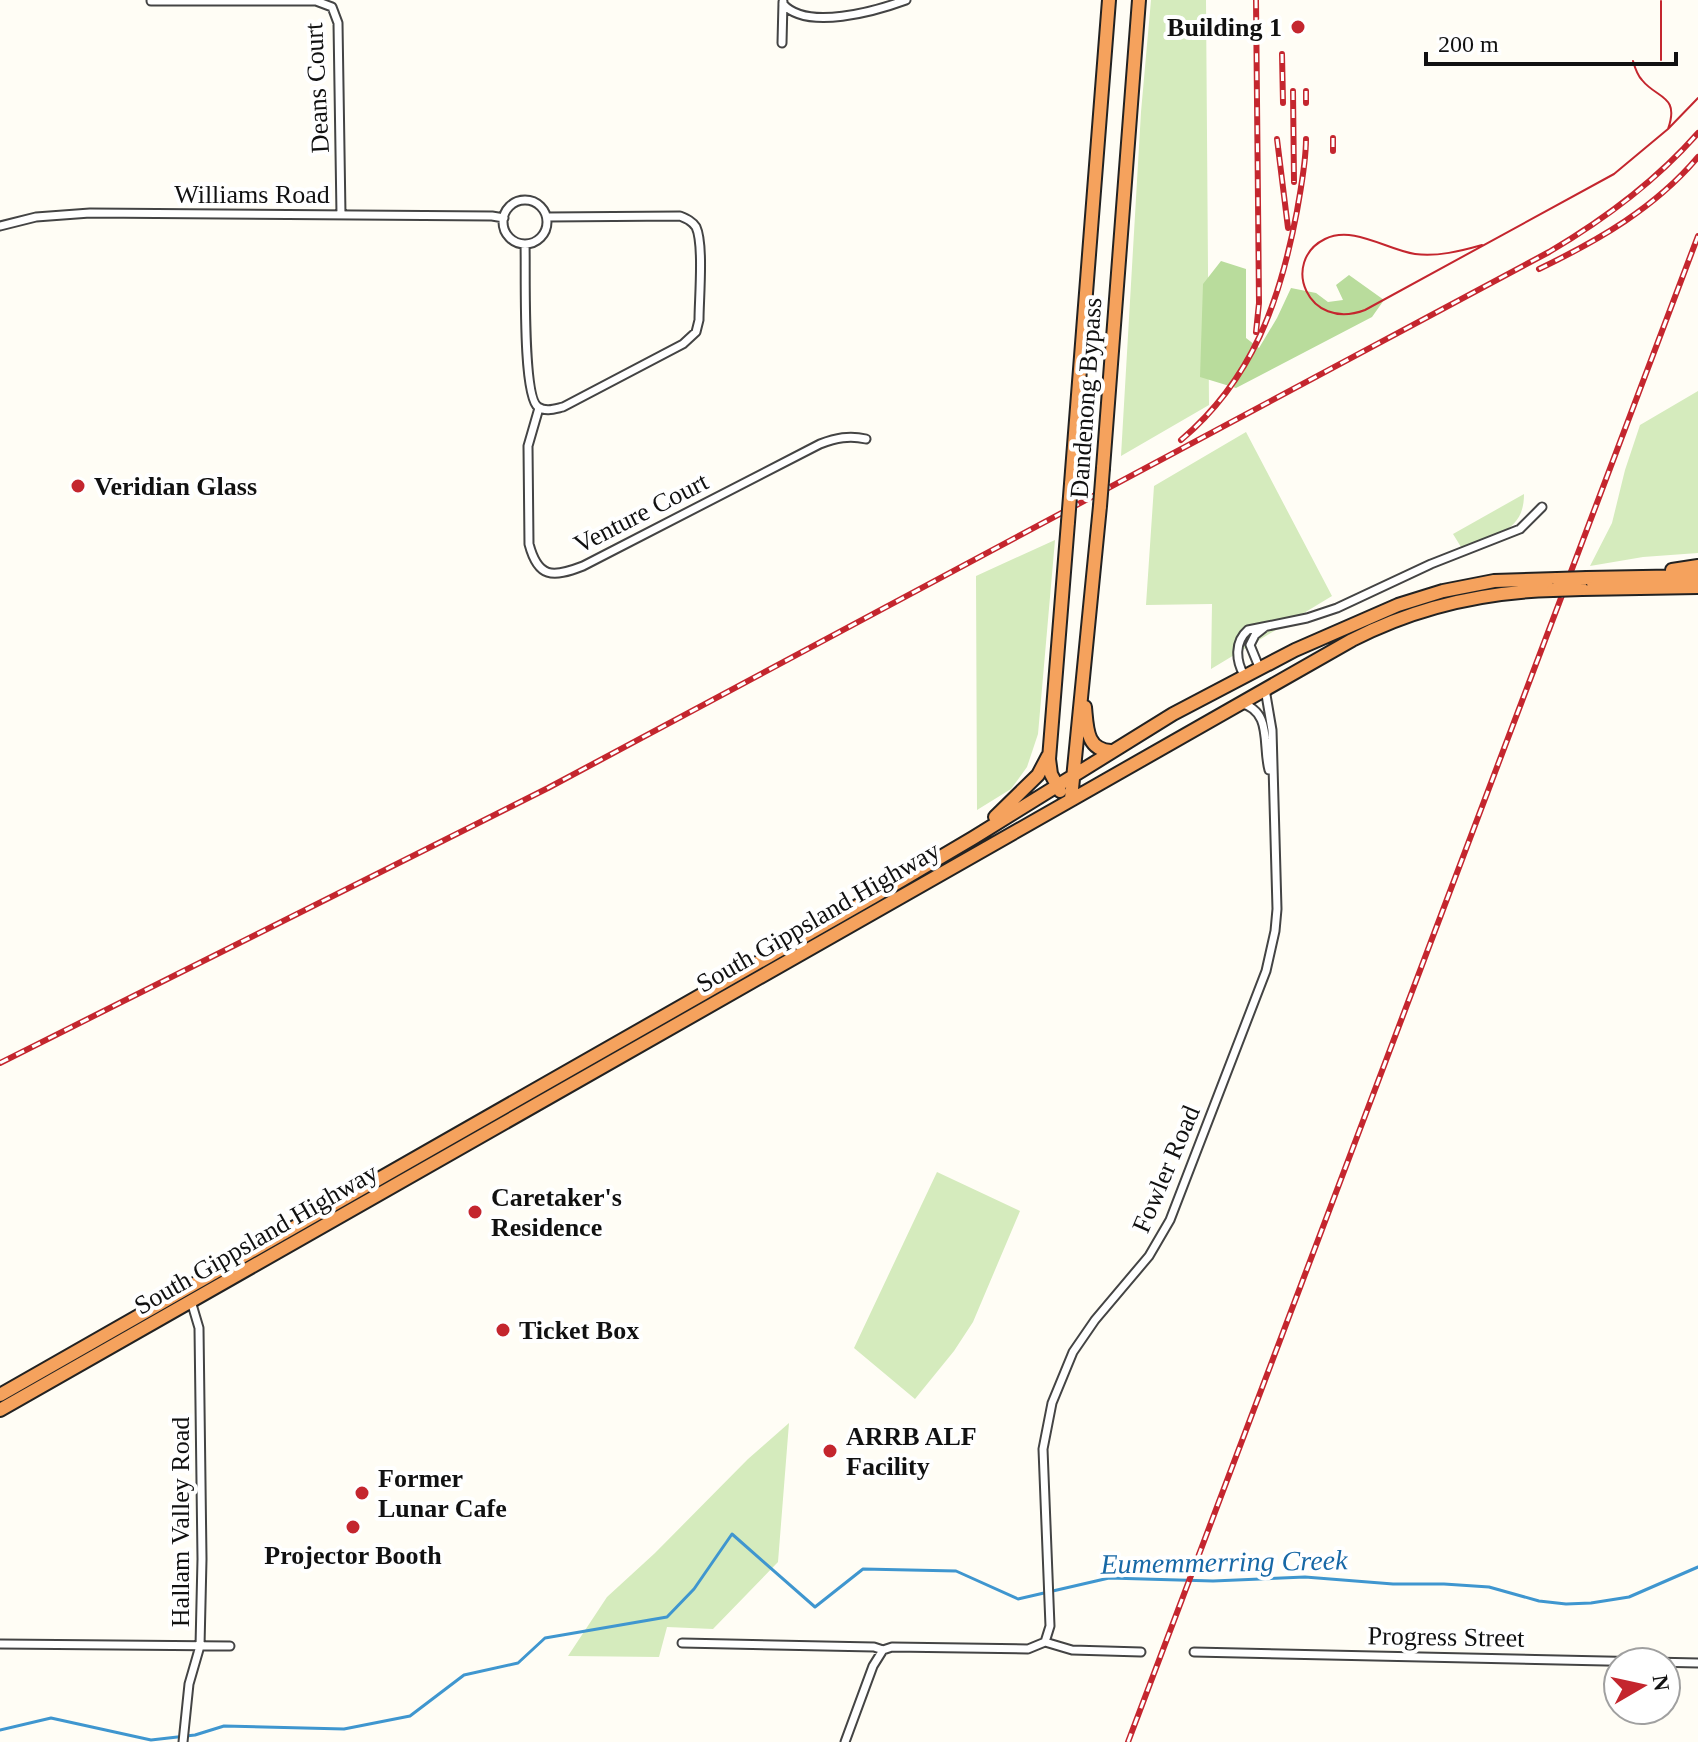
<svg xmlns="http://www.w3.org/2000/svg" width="1698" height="1742" viewBox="0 0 1698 1742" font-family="Georgia,serif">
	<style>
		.green { fill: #d5ebbd }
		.forest { fill: #b9dc9c }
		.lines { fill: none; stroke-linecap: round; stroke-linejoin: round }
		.stream { stroke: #3f96cf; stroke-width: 3 }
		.street-casing { stroke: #444; stroke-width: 11 }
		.highway-casing { stroke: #222; stroke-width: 16 }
		.street { stroke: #fff; stroke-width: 7 }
		.highway { stroke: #f5a25d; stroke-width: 12 }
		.tram { stroke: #c4262e; stroke-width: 2 }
		.rail-casing { stroke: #c4262e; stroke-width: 6 }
		.rail { stroke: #fff; stroke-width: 3; stroke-dasharray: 9; stroke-linecap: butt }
		.highway-bridge-casing { stroke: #222; stroke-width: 16; stroke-linecap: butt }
		.highway-bridge { stroke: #f5a25d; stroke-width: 12 }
		.poi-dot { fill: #c4262e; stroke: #fff; stroke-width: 3 }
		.labels { text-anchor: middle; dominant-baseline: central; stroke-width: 8; stroke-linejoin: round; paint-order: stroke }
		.poi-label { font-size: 26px; font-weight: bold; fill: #111; stroke: #fff; text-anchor: start }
		.street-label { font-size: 26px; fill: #111; stroke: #fff }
		.water-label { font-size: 28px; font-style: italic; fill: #1768a6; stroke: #fff }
	</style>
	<rect width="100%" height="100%" fill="#fffdf5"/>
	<path class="green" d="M1151 0H1206L1209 405 1121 456 1141 112Z
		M1698 391V553L1643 557 1590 566 1612 523 1625 470 1640 425Z
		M1246 432 1332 596 1211 669 1212 604 1146 605 1154 486Z
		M1524 494C1524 534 1493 534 1461 547L1453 534Z
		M1055 540 1038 734 1027 767 1011 789 977 810 976 576Z
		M937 1172 1020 1211 973 1322 954 1351 915 1399 854 1348Z
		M789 1423 778 1562 713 1629 667 1627 659 1657 568 1656 607 1597 655 1553 748 1459Z"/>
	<path class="forest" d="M1221 261 1246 269V338L1259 348 1277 318 1291 288 1316 293 1328 302 1343 300 1336 285 1349 275 1384 300 1372 317 1236 388 1200 377 1203 284Z"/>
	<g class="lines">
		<path class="stream" d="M0 1730 51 1718 151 1740 195 1735 224 1726 344 1729 410 1716 464 1675 518 1663 545 1638 667 1617 694 1589 732 1534 815 1607 863 1569 956 1571 1018 1599 1109 1578 1213 1581 1305 1577 1393 1584H1444L1489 1587 1539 1601 1566 1604 1591 1603 1629 1597 1698 1567"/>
		<g class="street-casing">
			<path id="street" d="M151 1H316L332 7 338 23 341 215
				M783 4C807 31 876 11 906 0
				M782 43 783 2
				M503 222a22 22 0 1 1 44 0a22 22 0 1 1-44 0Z
				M0 226 36 217 90 213 492 216 504 218
				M525 244C526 269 522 396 538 407 546 412 554 409 563 407L683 344 696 332 699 320C699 299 704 244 696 227 692 221 687 219 680 216L547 217
				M539 408 528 446 529 544C538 578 552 578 583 566L820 444C836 438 849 435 866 439
				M1259 667 1250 645 1255 635 1265 627
				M1244 675C1236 661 1234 642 1248 630L1307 618 1337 608 1431 564 1520 529 1542 507
				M1240 703C1273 711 1262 745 1269 770
				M1045 1642 1050 1626 1043 1449 1052 1403 1073 1352 1095 1320 1149 1256 1170 1220 1266 971 1275 931 1277 909 1272 730 1265 689
				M1045 1642 1072 1650 1141 1652
				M682 1643 874 1647 883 1650 892 1647 1028 1649 1045 1642
				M0 1644 230 1646
				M1194 1652 1698 1663
				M183 1742 189 1684 200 1646 202 1559 199 1328 191 1301
				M845 1742 873 1666 883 1650"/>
		</g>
		<g class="highway-casing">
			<path id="highway" d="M1103 468 1139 0
				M1071 484 1109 0
				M1672 570 1698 566
				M1587 578 1698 576
				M1582 589 1698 587
				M1085 707C1087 727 1086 750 1111 751
				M1060 791 1051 774 1049 759 1068 522
				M1071 799 1100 506
				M995 817 1038 775 1048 756
				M0 1395 873 897 973 838 1173 714 1295 650 1398 605 1443 591 1494 581 1557 579
				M0 1410 1352 640C1416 607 1481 592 1553 590"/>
		</g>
		<use href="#street" class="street"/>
		<use href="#highway" class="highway"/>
		<path class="tram" d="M1661 1V60
			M1633 61C1635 68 1637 75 1642 80 1657 99 1680 95 1668 129
			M1482 245C1461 251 1437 257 1415 254 1387 250 1353 225 1325 239 1280 261 1307 332 1365 310L1614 174 1668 129 1698 98"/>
		<g class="rail-casing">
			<path id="rail" d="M1282 54 1283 103
				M1293 91 1294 182
				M1306 91V103
				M1333 138V151
				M1277 139 1288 228
				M1539 269C1599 240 1655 208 1698 157
				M1256 332 1259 303 1256 0
				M1181 440C1253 379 1280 301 1297 211 1301 187 1306 163 1306 139
				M0 1063 548 788 1549 252C1605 219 1655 182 1698 133
				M1128 1742 1698 236"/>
		</g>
		<use href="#rail" class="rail"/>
		<g class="highway-bridge-casing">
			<path id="highway-bridge" d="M1100 506 1103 468
				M1068 522 1071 484
				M1557 579 1587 578
				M1553 590 1582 589"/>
		</g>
		<use href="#highway-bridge" class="highway-bridge"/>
	</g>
	<g class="poi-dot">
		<circle cx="1298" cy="27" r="8"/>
		<circle cx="78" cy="486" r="8"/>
		<circle cx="475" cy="1212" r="8"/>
		<circle cx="503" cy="1330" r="8"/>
		<circle cx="830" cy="1451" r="8"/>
		<circle cx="362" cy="1493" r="8"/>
		<circle cx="353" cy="1527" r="8"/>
	</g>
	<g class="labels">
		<g class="poi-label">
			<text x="1282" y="27" text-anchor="end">Building 1</text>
			<text x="94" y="486">Veridian Glass</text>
			<text x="491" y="1197">Caretaker's<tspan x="491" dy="30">Residence</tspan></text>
			<text x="519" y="1330">Ticket Box</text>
			<text x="846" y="1436">ARRB ALF<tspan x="846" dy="30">Facility</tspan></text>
			<text x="378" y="1478">Former<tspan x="378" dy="30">Lunar Cafe</tspan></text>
			<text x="353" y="1555" text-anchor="middle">Projector Booth</text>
		</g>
		<g class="street-label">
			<text transform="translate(317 88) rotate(-93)">Deans Court</text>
			<text x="252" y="194">Williams Road</text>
			<text transform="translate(1086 398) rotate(-86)">Dandenong Bypass</text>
			<text transform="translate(641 513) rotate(-27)">Venture Court</text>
			<text transform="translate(818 917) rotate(-30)">South Gippsland Highway</text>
			<text transform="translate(1166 1169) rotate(-67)">Fowler Road</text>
			<text transform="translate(256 1239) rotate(-30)">South Gippsland Highway</text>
			<text transform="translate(180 1522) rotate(-90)">Hallam Valley Road</text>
			<text transform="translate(1446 1637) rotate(1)">Progress Street</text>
		</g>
		<g class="water-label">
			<text transform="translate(1224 1562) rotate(-1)">Eumemmerring Creek</text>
		</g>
	</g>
	<g transform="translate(1642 1686) rotate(81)"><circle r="38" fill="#ffffff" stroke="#a0a0a0" stroke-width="2"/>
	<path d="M0-6L14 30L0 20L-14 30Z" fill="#c4262e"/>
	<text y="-12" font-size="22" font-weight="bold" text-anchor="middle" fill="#111111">N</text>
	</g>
	<path d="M1426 52v12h250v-12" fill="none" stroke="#111111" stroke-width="4"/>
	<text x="1438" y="52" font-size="24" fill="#111111" stroke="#ffffff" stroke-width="6" paint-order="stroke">200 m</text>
</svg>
